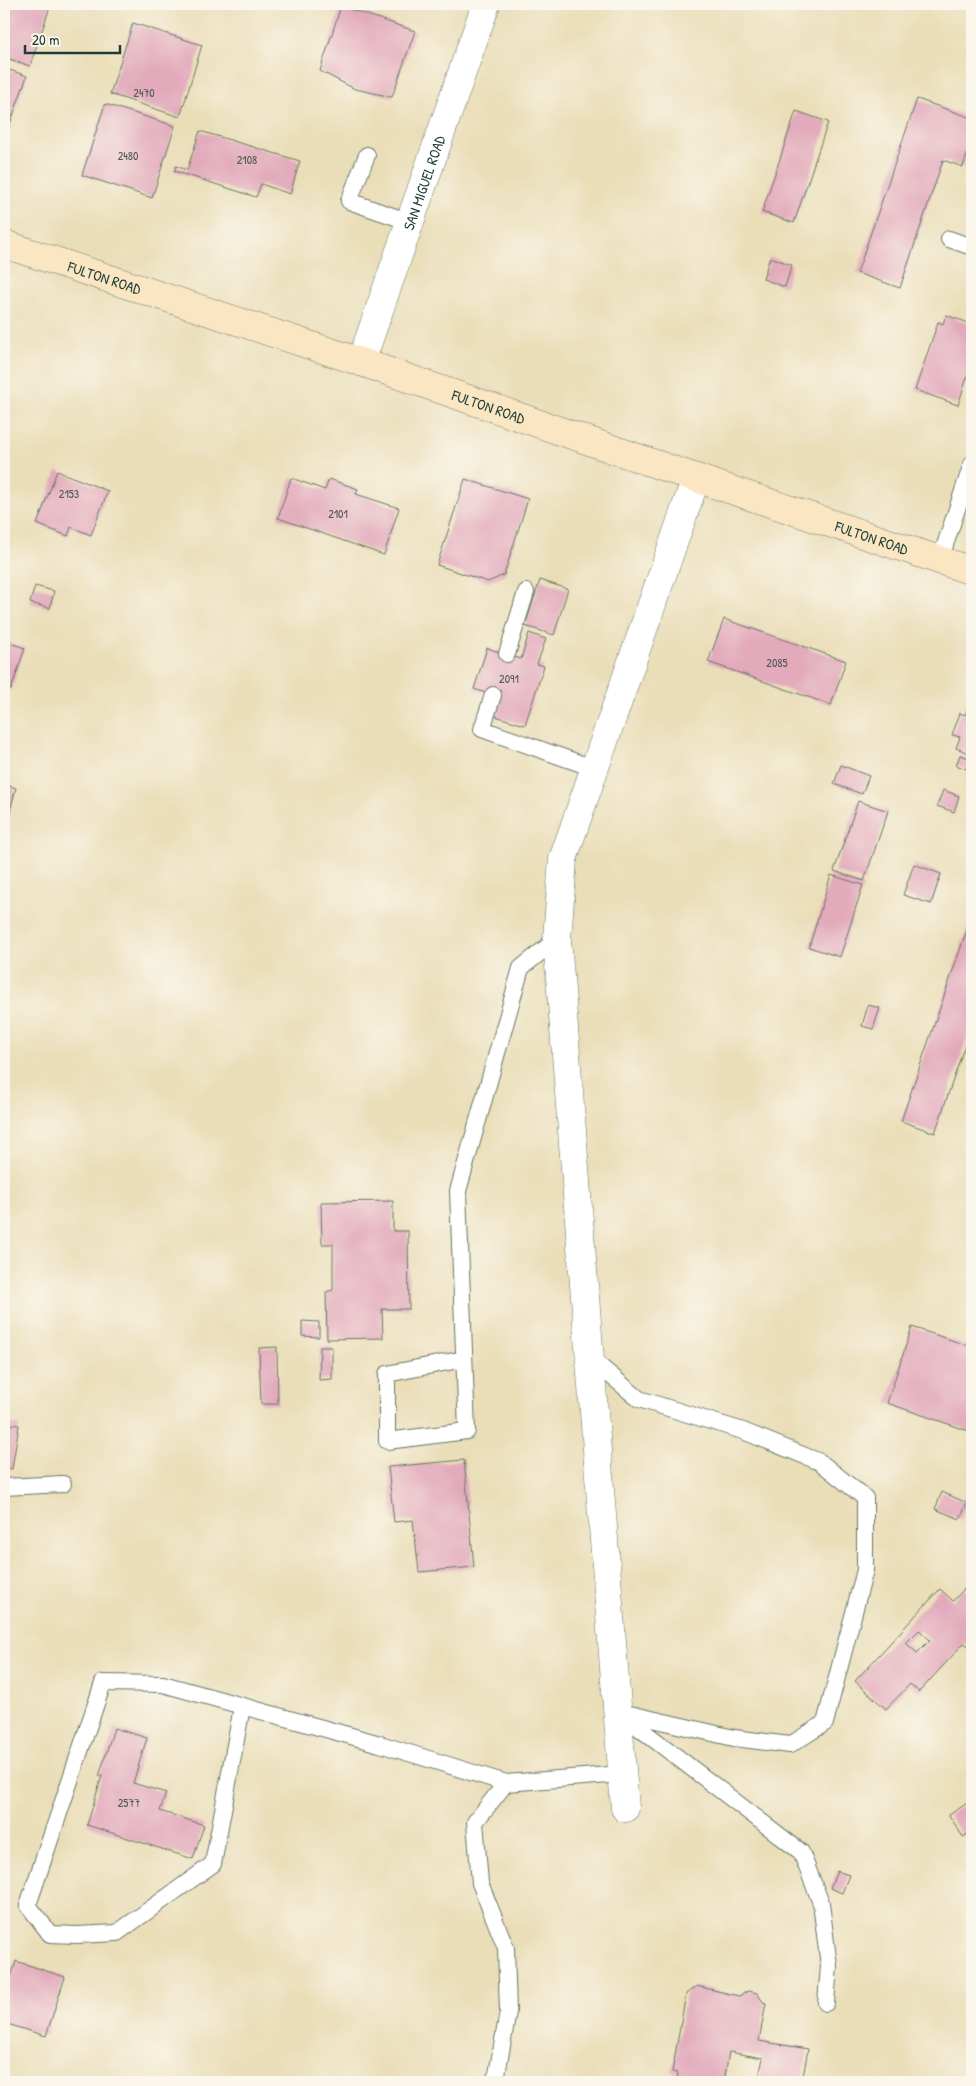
<svg xmlns="http://www.w3.org/2000/svg" width="976" height="2086" viewBox="0 0 976 2086" font-family="'Patrick Hand',sans-serif">
	<style>
		.building { fill: #e2aabb; fill-rule: evenodd }
		.lines { fill: none; stroke-linecap: round; stroke-linejoin: round }
		.lane-casing { stroke: #667563; stroke-width: 18 }
		.street-casing { stroke: #667563; stroke-width: 29 }
		.secondary-casing { stroke: #667563; stroke-width: 29 }
		.lane { stroke: #fff; stroke-width: 16 }
		.street { stroke: #fff; stroke-width: 28 }
		.secondary { stroke: #fbe6c4; stroke-width: 28 }
		.labels { text-anchor: middle; dominant-baseline: central; stroke-width: 4; stroke-linejoin: round; paint-order: stroke }
		.number-label { font-size: 12px; fill: #505856 }
		.street-label { font-size: 15px; fill: #1f3d34; stroke: #fbf7ec }
	</style>
	<rect width="100%" height="100%" fill="#fbf7ec"/>
	<filter id="ink" filterUnits="userSpaceOnUse"><feTurbulence type="fractalNoise" baseFrequency=".02" numOctaves="2"/><feDisplacementMap in="SourceGraphic" scale="10" xChannelSelector="R" yChannelSelector="G"/><feConvolveMatrix kernelMatrix="1 2 1 2 8 2 1 2 1" color-interpolation-filters="sRGB"/></filter>
	<filter id="wash" filterUnits="userSpaceOnUse"><feTurbulence type="fractalNoise" baseFrequency=".0096" numOctaves="4" result="noise"/><feDisplacementMap in="SourceGraphic" scale="20" xChannelSelector="R" yChannelSelector="G"/><feGaussianBlur stdDeviation="1.12" result="paint"/><feColorMatrix in="noise" values="0 0 0 0 0 0 0 0 0 0 0 0 0 0 0 0 0 1.4 0 .05"/><feComposite in="paint" operator="in"/></filter>
	<g filter="url(#wash)">
		<rect width="100%" height="100%" fill="#eadeb9"/>
		<g id="blocks">
			<path class="building" d="M4 4H51L30 66 4 57Z
				M341 6 415 31 392 97 355 89 320 71Z
				M133 23 202 45 180 117 110 94Z
				M4 68 27 76 4 141Z
				M917 99 972 118V139L963 167 943 160 900 288 857 273Z
				M105 104 175 126 152 198 82 175Z
				M796 111 828 122 794 223 762 212Z
				M200 131 300 161 290 194 261 184 256 197 174 171 176 166 187 170Z
				M770 257 792 265 785 287 763 279Z
				M946 315 972 324V363L958 405 915 390 938 322 943 324Z
				M57 471 108 491 91 535 71 527 68 536 37 524Z
				M291 478 325 490 329 479 358 489 356 494 399 508 384 555 278 518Z
				M465 479 528 499 504 575 488 582 437 565Z
				M540 580 568 589 554 635 525 626Z
				M35 586 54 591 50 608 30 603Z
				M724 619 846 661 831 705 708 662Z
				M529 633 546 639 537 664 544 666 525 725 495 716 501 698 474 689 487 648 521 659Z
				M4 641 25 648 11 690 4 688Z
				M972 696V754L956 748 960 737 952 735 960 713 965 715Z
				M960 755 972 759V771L956 765Z
				M841 765 869 776 862 794 834 784Z
				M4 784 16 788 8 818 4 817Z
				M943 790 959 796 954 812 937 806Z
				M858 801 888 811 864 881 834 871Z
				M914 864 941 874 931 904 903 895Z
				M831 875 863 885 840 957 809 947Z
				M972 915V1024L935 1133 901 1121Z
				M868 1005 880 1008 873 1029 862 1026Z
				M393 1201V1231H408L409 1309H382L383 1338 327 1339 326 1292 333 1290V1244H322L321 1202Z
				M302 1321 319 1322V1337L302 1336Z
				M912 1327 972 1347V1432L887 1403Z
				M277 1347 278 1404H261L259 1348Z
				M320 1347H332V1379L319 1380Z
				M8 1424 19 1425 12 1469 4 1468V1453Z
				M464 1460 474 1567 419 1572 413 1520 394 1522 388 1467Z
				M942 1492 967 1503 960 1519 935 1509Z
				M940 1589 953 1601 964 1589 972 1597V1643L969 1646 964 1643 919 1692 910 1684 886 1709 855 1681ZM919 1630 930 1640 917 1653 906 1643Z
				M114 1728 147 1738 133 1783 166 1793 160 1811 204 1825 193 1859 87 1825 102 1776H99Z
				M972 1800V1831L963 1837 949 1815Z
				M837 1871 849 1875 842 1893 830 1888Z
				M16 1961 65 1977 46 2036 4 2023V1999Z
				M696 1986 739 1996 748 1991 757 1993 763 2002 766 2003 759 2041 808 2049 802 2082H758L763 2058 729 2052 724 2082H677L678 2073 672 2072 686 1994Z"/>
		</g>
	</g>
	<g filter="url(#ink)">
		<use href="#blocks" fill-opacity="0" stroke="#667563" stroke-width="1"/>
		<g class="lines">
			<g class="lane-casing">
				<path id="lane" d="M367 155 349 201 410 222
					M949 239 972 247
					M940 560 972 464
					M507 654 526 592
					M493 695 482 729 596 769
					M590 1358 639 1399 743 1431 820 1462 865 1498V1570L825 1723 790 1745 734 1738 617 1711 801 1852 821 1903 829 1966 826 2003
					M464 1359 387 1374V1441L467 1431 458 1191 521 968 557 939
					M4 1487 63 1484
					M242 1707 213 1864 117 1933 77 1935 50 1934 28 1905 103 1683 163 1684 380 1744 506 1783
					M493 2082 497 2074 508 2012 506 1948 480 1883 475 1822 506 1783 622 1774"/>
			</g>
			<g class="street-casing">
				<g id="street">
					<path id="s1" d="M361 362 486 4"/>
					<path d="M625 1808 557 939 563 859 696 478"/>
				</g>
			</g>
			<g class="secondary-casing">
				<g id="secondary">
					<path id="s2" d="M4 244 361 362 696 478 972 571"/>
				</g>
			</g>
			<use href="#lane" class="lane"/>
			<use href="#street" class="street"/>
			<use href="#secondary" class="secondary"/>
		</g>
	</g>
	<g class="labels">
		<g class="number-label">
			<text x="144" y="92">2470</text>
			<text x="128" y="155">2480</text>
			<text x="247" y="159">2108</text>
			<text x="69" y="493">2153</text>
			<text x="338" y="513">2101</text>
			<text x="777" y="662">2085</text>
			<text x="509" y="678">2091</text>
			<text x="129" y="1802">2577</text>
		</g>
		<g class="street-label">
			<text stroke="none"><textPath href="#s1" startOffset="190">SAN MIGUEL ROAD</textPath></text>
			<text stroke="none"><textPath href="#s2" startOffset="106">FULTON ROAD</textPath></text>
			<text stroke="none"><textPath href="#s2" startOffset="511">FULTON ROAD</textPath></text>
			<text stroke="none"><textPath href="#s2" startOffset="916">FULTON ROAD</textPath></text>
		</g>
	</g>
	<rect width="976" height="2086" fill="none" stroke="#fbf7ec" stroke-width="20"/>
	<path d="M25 45v8h95v-8" fill="none" stroke="#1f3d34" stroke-width="2.5"/>
	<text x="32" y="45" font-size="15" fill="#1f3d34" stroke="#fbf7ec" stroke-width="4" paint-order="stroke">20 m</text>
</svg>
